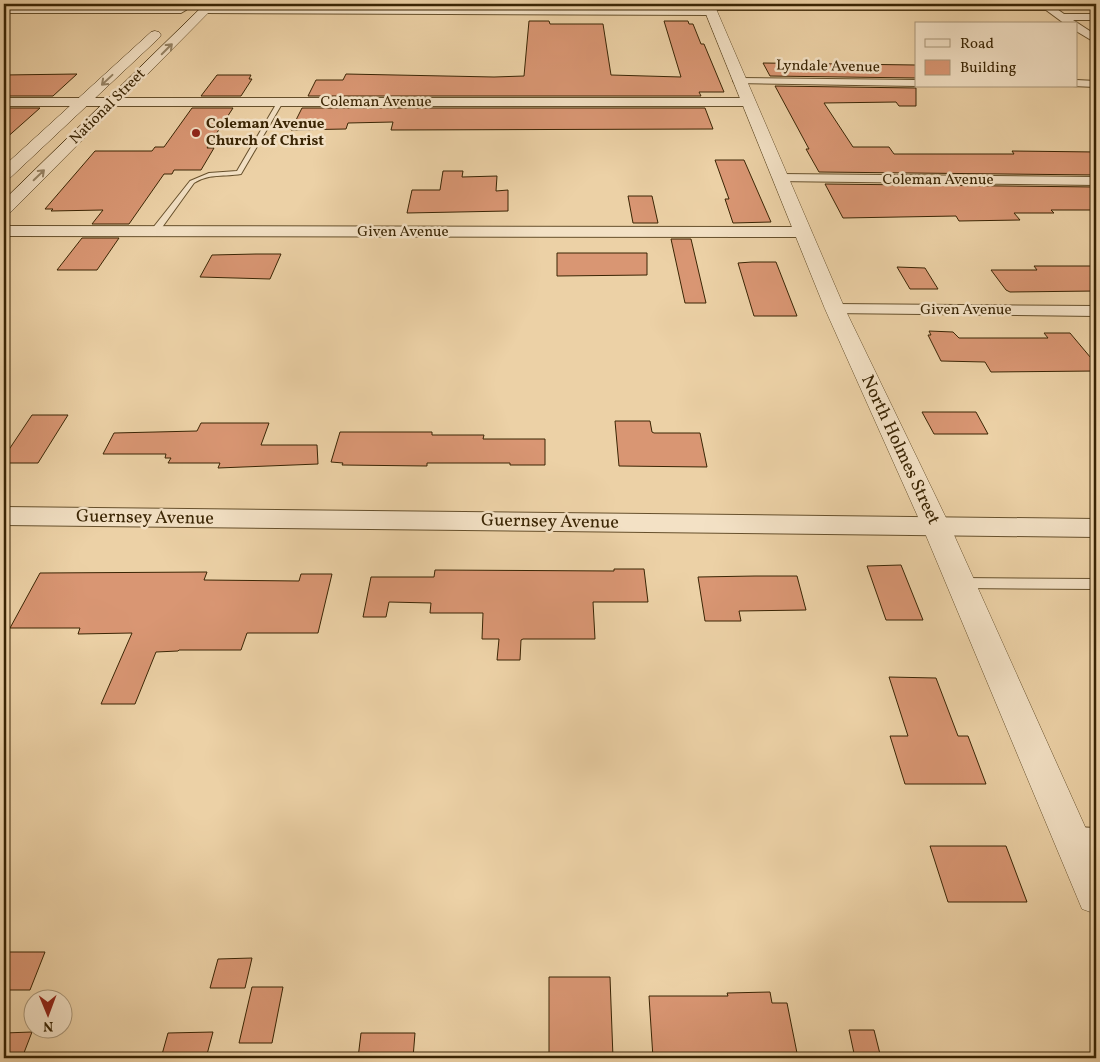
<svg xmlns="http://www.w3.org/2000/svg" width="1100" height="1062" viewBox="0 0 1100 1062" font-family="Vollkorn,serif">
	<style>
		.building { fill: #d99673; stroke: #3a2504 }
		.lines { fill: none; stroke-linecap: round; stroke-linejoin: round }
		.service-casing { stroke: #66502c; stroke-width: 2 }
		.minor-casing { stroke: #66502c; stroke-width: 2 }
		.tertiary-casing { stroke: #66502c; stroke-width: 1 }
		.secondary-casing { stroke: #3a2504; stroke-width: 1 }
		.service { fill: #f3e1c5; fill-rule: evenodd }
		.minor { fill: #f3e1c5; fill-rule: evenodd }
		.tertiary { fill: #f3e1c5; fill-rule: evenodd }
		.secondary { fill: #f3e1c5; fill-rule: evenodd }
		.oneway { stroke: #968364 }
		.poi-dot { fill: #8f2418; stroke: #f3e1c5; stroke-width: 2 }
		.labels { text-anchor: middle; dominant-baseline: central; stroke-width: 5; stroke-linejoin: round; paint-order: stroke }
		.far-street-label { font-size: 15px; fill: #3a2504; stroke: #f3e1c5 }
		.far-poi-label { font-size: 15px; font-weight: bold; fill: #3a2504; stroke: #f3e1c5; text-anchor: start }
		.street-label { font-size: 18px; fill: #3a2504; stroke: #f3e1c5 }
	</style>
	<rect width="100%" height="100%" fill="#ecd1a6"/>
	<filter id="stains"><feTurbulence type="fractalNoise" baseFrequency=".004" numOctaves="4"/><feColorMatrix values="0 0 0 0 .2 0 0 0 0 .09 0 0 0 0 .02 0 0 0 .5 -.17"/></filter>
	<radialGradient id="worn" r=".72"><stop offset=".6" stop-color="#630" stop-opacity="0"/><stop offset="1" stop-color="#630" stop-opacity=".3"/></radialGradient>
	<path class="building" d="M529 21H549L550 24H603L611 75 681 77 664 21H688L689 24H693L701 44H704L724 92H699L701 96H308L316 80H343L346 74 494 77 524 76Z
		M763 63 916 65V78L770 76Z
		M77 74 53 96H4V75Z
		M217 75H251L249 79H252L241 96H201Z
		M775 86 916 88V106H899L896 102 824 103 853 147H889L894 154H1014L1012 151 1096 152V175L819 172 806 149H809Z
		M4 108H40L4 140Z
		M192 108H233L207 148H214L201 170H174L172 174H164L129 224H92L103 210 51 211 53 209H45L95 151H152L155 147H164Z
		M302 108H705L713 129 391 130 393 122 348 123 346 129 291 130Z
		M715 160H744L771 222 733 223 725 199H729Z
		M443 171H463L462 177 497 176 496 191 508 190V211L407 213 412 190H440Z
		M825 184 1096 187V210H1051L1054 213H1014L1020 220 959 221 956 216 843 218Z
		M628 196H652L658 223H633Z
		M82 238H119L97 270H57Z
		M671 239H691L706 303H685Z
		M557 253H647V275L557 276Z
		M256 254H281L270 279 200 277 212 255Z
		M752 262H776L797 316H754L738 263Z
		M1034 266H1096V291L1010 292 1006 290 991 270H1037Z
		M897 267 925 268 938 289H910Z
		M929 331 953 332 959 338H1048L1044 333H1070L1096 364V371L991 372 985 362 941 361 928 335H931Z
		M922 412H976L988 434H934Z
		M32 415H68L38 463H4V457Z
		M615 421H650L652 432 654 433H700L707 467 619 466Z
		M201 423H269L261 445H317L318 464 218 468 220 463H168L171 458H165L166 454H103L114 433 197 431Z
		M340 432H432V435H484L483 439H545V465H510V463H427V466L342 465 343 463 331 462Z
		M901 565 923 620H886L867 566Z
		M614 569H644L648 602H593L595 639H523L521 640 520 660H497L499 639H482L483 613H430L431 603 389 602 386 617H363L371 577H434L435 570 614 571Z
		M207 572 204 580 299 581 301 574H332L318 633H247L241 650H179L178 651 156 652 135 704H101L132 633 78 634 80 628H10L40 573Z
		M755 576H797L806 610 739 611 741 621H705L698 577Z
		M889 677 936 678 958 736H968L986 784H905L890 736H908Z
		M930 846H1006L1027 902H948Z
		M4 952H45L30 990H4Z
		M252 958 245 988H210L218 959Z
		M549 977H610L613 1058H549Z
		M252 987H283L272 1043H239Z
		M770 992 772 1003H787L798 1058H653L649 996H728L727 993Z
		M849 1030H874L881 1058H855Z
		M32 1032 22 1058H4V1033Z
		M213 1032 206 1058H161L168 1033Z
		M361 1033H415L413 1058H358Z"/>
	<g class="lines">
		<g class="service-casing">
			<path id="service" d="M278 101 283 102 241 174C225 177 210 173 194 183L158 233H152V229L190 181 209 173 237 171Z
				M961 578 1096 579V589L961 588 957 587 955 583 957 579Z
				M1075 827 1096 828V842L1075 843 1070 840 1067 835 1070 830Z"/>
		</g>
		<g class="minor-casing">
			<path id="minor" d="M709 4H1050L1064 14H1096V20H1073L1096 35V43L1076 31V24H1065L1046 10H714L716 12 711 15 205 13 200 10 205 7 706 9 704 7Z
				M4 7H181L186 10 181 13H4Z
				M739 78 916 80 917 86 735 83 733 81 735 79Z
				M1076 80 1096 81V87L1072 86H1076Z
				M4 98H748L754 102 748 106H4Z
				M780 174 1096 177V185L775 181 773 178 775 175Z
				M4 226 803 227 809 229 811 232 809 235 803 237 4 236Z
				M835 304 1096 306V316L829 313 826 309 829 305Z
				M4 507 1096 519V537L4 525Z"/>
		</g>
		<g class="tertiary-casing">
			<path id="tertiary" d="M702 4H714L845 309 950 526 1096 851V914L1082 909 922 526 825 309Z"/>
		</g>
		<g class="secondary-casing">
			<path id="secondary" d="M205 4H217L10 213 4 214V200Z
				M155 31 159 32 161 35 159 38 10 178 4 180V166L151 32Z"/>
		</g>
		<use href="#service" class="service"/>
		<use href="#minor" class="minor"/>
		<use href="#tertiary" class="tertiary"/>
		<use href="#secondary" class="secondary"/>
	</g>
	<defs><path id="oneway-shaft" d="M-6 0H5M1.5-3L5.5 0L1.5 3" fill="none" stroke-width="1.6" stroke-linecap="round" stroke-linejoin="round" transform="scale(1.25)"/></defs>
	<g class="oneway">
		<use href="#oneway-shaft" transform="translate(167 49) rotate(-45)"/>
		<use href="#oneway-shaft" transform="translate(107 80) rotate(137)"/>
		<use href="#oneway-shaft" transform="translate(39 175) rotate(-44)"/>
	</g>
	<circle class="poi-dot" cx="196" cy="133" r="5"/>
	<g class="labels">
		<g class="far-street-label">
			<text transform="translate(828 67) rotate(1)">Lyndale Avenue</text>
			<text x="376" y="102">Coleman Avenue</text>
			<text transform="translate(108 107) rotate(-45)">National Street</text>
			<text x="938" y="180">Coleman Avenue</text>
			<text x="403" y="232">Given Avenue</text>
			<text x="966" y="310">Given Avenue</text>
		</g>
		<g class="far-poi-label">
			<text x="206" y="124">Coleman Avenue<tspan x="206" dy="17">Church of Christ</tspan></text>
		</g>
		<g class="street-label">
			<text transform="translate(900 450) rotate(65)">North Holmes Street</text>
			<text transform="translate(145 518) rotate(1)">Guernsey Avenue</text>
			<text transform="translate(550 522) rotate(1)">Guernsey Avenue</text>
		</g>
	</g>
	<rect width="1100" height="1062" fill="none" stroke="#ecd1a6" stroke-width="20"/>
	<rect x="5" y="5" width="1090" height="1052" fill="none" stroke="#3a2504" stroke-width="2.5"/>
	<rect x="10" y="10" width="1080" height="1042" fill="none" stroke="#3a2504"/>
	<rect x="915" y="22" width="162" height="65" fill="#f3e1c5" stroke="#a99678"/>
	<rect x="925" y="39" width="25" height="8" fill="#f3e1c5" stroke="#a99678"/>
	<text x="960" y="48" font-size="15" fill="#3a2504">Road</text>
	<rect x="925" y="60" width="25" height="15" fill="#d99673" stroke="#a99678"/>
	<text x="960" y="72" font-size="15" fill="#3a2504">Building</text>
	<g transform="translate(48 1014) rotate(179)"><circle r="24" fill="#f3e1c5" stroke="#a99678"/>
	<path d="M0-4L9 19L0 12L-9 19Z" fill="#8f2418"/>
	<text y="-8" font-size="14" font-weight="bold" text-anchor="middle" fill="#3a2504">N</text>
	</g>
	<rect width="100%" height="100%" filter="url(#stains)"/>
	<rect width="100%" height="100%" fill="url(#worn)"/>
</svg>
